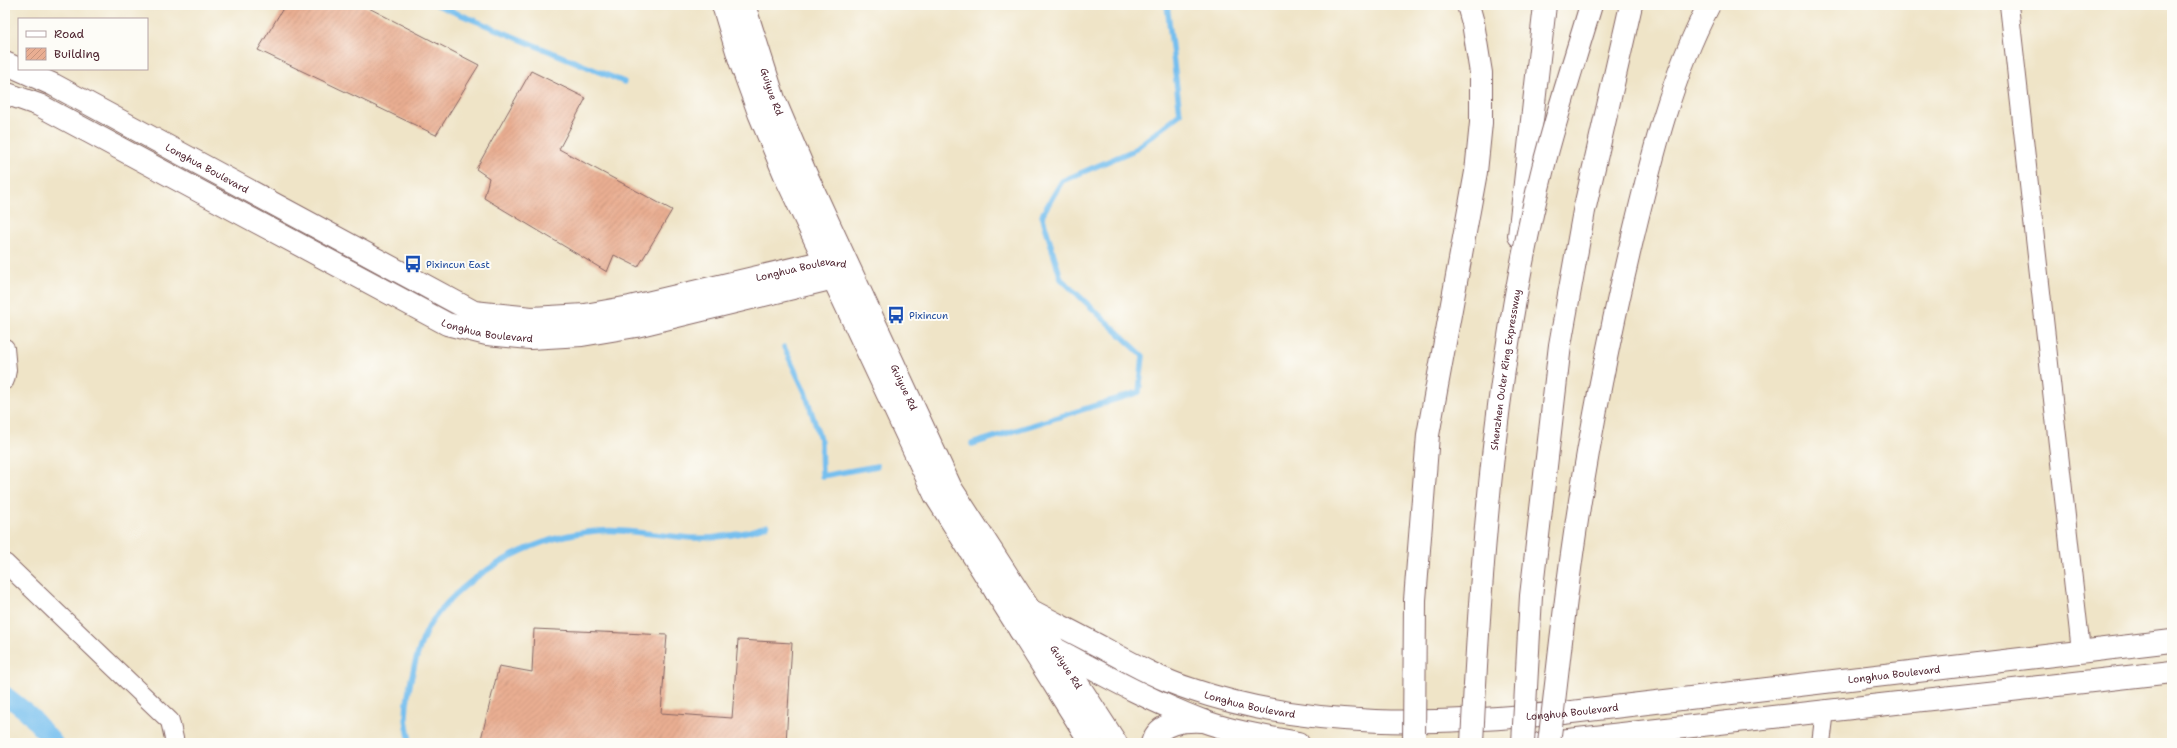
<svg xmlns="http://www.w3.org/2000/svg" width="2177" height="748" viewBox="0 0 2177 748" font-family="'Shantell Sans',sans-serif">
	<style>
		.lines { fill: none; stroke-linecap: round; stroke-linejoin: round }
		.stream { stroke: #76bfef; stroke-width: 5.5 }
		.canal { stroke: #76bfef; stroke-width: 18 }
		.building { fill: url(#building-hatch) }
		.street-casing { stroke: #846462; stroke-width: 20 }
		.secondary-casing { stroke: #846462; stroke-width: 24 }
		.primary-casing { stroke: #846462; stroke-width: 24 }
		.highway-casing { stroke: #846462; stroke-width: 24 }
		.street { stroke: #fff; stroke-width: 18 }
		.secondary { stroke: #fff; stroke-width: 22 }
		.primary { stroke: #fff; stroke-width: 22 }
		.highway { stroke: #fff; stroke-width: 22 }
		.highway-bridge-casing { stroke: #846462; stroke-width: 24; stroke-linecap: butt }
		.highway-bridge { stroke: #fff; stroke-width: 22 }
		.labels { text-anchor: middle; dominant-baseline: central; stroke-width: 4; stroke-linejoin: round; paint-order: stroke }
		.street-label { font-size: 10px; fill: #4a1f2b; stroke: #fdfcf7 }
		.transit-label { font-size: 10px; fill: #164399; stroke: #fdfcf7; text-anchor: start }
	</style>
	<defs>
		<pattern id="building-hatch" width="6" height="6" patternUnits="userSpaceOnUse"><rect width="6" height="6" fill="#e9ae92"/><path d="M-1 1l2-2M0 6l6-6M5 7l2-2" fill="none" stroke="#c9957e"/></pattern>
	</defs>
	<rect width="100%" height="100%" fill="#fdfcf7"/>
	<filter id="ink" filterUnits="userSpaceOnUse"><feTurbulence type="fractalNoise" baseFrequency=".025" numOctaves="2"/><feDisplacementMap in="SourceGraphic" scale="8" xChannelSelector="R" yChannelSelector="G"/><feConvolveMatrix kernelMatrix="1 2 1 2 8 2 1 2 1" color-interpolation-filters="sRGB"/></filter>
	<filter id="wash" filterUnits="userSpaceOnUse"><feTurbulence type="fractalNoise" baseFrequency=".012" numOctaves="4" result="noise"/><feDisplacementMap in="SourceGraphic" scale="16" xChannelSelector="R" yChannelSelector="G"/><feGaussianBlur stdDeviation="0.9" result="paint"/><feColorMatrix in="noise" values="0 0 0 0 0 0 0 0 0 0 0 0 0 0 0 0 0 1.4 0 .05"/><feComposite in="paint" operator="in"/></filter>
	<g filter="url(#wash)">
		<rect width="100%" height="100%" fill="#efe4c7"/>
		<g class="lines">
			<path class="stream" d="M437 5 624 82
				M784 347 805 392 821 442 822 476 877 466
				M972 444 1139 392 1143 356 1061 279 1042 215 1062 181 1132 151 1180 114 1167 5
				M410 743C409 734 406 725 406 716 407 690 418 641 433 620 466 574 531 539 587 532 622 527 657 536 692 538 718 539 743 534 767 526"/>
			<path class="canal" d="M5 695 28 713 54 743"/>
		</g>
		<g id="blocks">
			<path class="building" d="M285 5H363L479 65 436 135 258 50Z
				M531 71 586 98 559 149 672 210 638 267 614 255 607 272 484 198 489 178 476 169Z
				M534 629 667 635 661 713 732 718 738 640 792 643 786 743H480L499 666 532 672Z"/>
		</g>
	</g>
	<g filter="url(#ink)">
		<use href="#blocks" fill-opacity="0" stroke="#846462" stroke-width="1"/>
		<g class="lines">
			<g class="street-casing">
				<path id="street" d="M2009 5 2081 651
					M5 348 7 370 5 380
					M5 563 170 721 175 743
					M1821 743 1825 711"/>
			</g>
			<g class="secondary-casing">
				<g id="secondary">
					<path d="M723 5 740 61 759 113 787 180 935 495 1091 743"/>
					<path id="s1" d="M744 5 774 99 805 172 951 488 1116 743"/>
					<path d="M1152 743C1159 721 1185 720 1204 721"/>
				</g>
			</g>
			<g class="primary-casing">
				<g id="primary">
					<path id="s2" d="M5 63 54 85 474 312 532 318 585 315 630 307 826 261 847 264"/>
					<path id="s3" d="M5 93 39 105 447 324 487 334 530 338 582 335 636 326 834 278 847 264"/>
					<path id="s4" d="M996 592C1031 611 1067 629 1103 648 1131 663 1159 679 1190 689 1313 731 1436 724 1563 713L2172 641"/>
					<path d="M1020 630C1080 661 1139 697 1203 721 1233 732 1266 737 1298 743"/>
					<path d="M1542 743 2172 672"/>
				</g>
			</g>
			<g class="highway-casing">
				<path id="highway" d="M1519 236 1545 5"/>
			</g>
			<use href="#street" class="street"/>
			<use href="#secondary" class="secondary"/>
			<use href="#primary" class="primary"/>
			<use href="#highway" class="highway"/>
			<g class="highway-bridge-casing">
				<g id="highway-bridge">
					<path d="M1414 743 1415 600 1428 435 1476 172 1481 123V73L1473 23 1468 5"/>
					<path id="s5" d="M1472 743C1481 552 1496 354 1543 168 1557 113 1575 59 1591 5"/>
					<path d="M1523 743 1531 596 1560 345 1584 211 1631 5"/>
					<path d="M1549 743C1557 680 1563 617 1572 554 1587 447 1608 341 1633 236 1652 157 1671 77 1709 5"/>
				</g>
			</g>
			<use href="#highway-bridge" class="highway-bridge"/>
		</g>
	</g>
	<defs>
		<g id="bus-bare" transform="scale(1.38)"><path d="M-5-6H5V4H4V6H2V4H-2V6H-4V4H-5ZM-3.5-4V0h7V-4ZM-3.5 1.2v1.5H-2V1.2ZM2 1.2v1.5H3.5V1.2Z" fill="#1a4fb4" stroke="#fdfcf7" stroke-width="2.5" paint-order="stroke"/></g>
	</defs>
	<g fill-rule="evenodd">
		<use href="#bus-bare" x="413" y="264"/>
		<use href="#bus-bare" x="896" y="315"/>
	</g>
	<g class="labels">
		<g class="street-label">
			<text stroke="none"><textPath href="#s1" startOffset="91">Guiyue Rd</textPath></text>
			<text stroke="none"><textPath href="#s2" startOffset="228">Longhua Boulevard</textPath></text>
			<text stroke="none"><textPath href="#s2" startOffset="864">Longhua Boulevard</textPath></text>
			<text stroke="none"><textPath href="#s3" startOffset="540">Longhua Boulevard</textPath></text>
			<text stroke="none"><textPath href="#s5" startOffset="375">Shenzhen Outer Ring Expressway</textPath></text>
			<text stroke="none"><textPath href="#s1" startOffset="415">Guiyue Rd</textPath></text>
			<text stroke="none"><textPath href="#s1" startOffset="739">Guiyue Rd</textPath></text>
			<text stroke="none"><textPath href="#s4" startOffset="927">Longhua Boulevard</textPath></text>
			<text stroke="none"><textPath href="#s4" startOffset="279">Longhua Boulevard</textPath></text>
			<text stroke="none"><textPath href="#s4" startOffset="603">Longhua Boulevard</textPath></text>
		</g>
		<g class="transit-label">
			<text x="426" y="264">Pixincun East</text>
			<text x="909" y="315">Pixincun</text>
		</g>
	</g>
	<rect width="2177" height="748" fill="none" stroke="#fdfcf7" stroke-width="20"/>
	<rect x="18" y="18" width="130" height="52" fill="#fdfcf7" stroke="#b5a4a5"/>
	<rect x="26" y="31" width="20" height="6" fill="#ffffff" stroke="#b5a4a5"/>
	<text x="54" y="38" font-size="12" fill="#4a1f2b">Road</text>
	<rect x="26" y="48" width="20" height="12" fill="url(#building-hatch)" stroke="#b5a4a5"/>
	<text x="54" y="58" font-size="12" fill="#4a1f2b">Building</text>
</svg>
